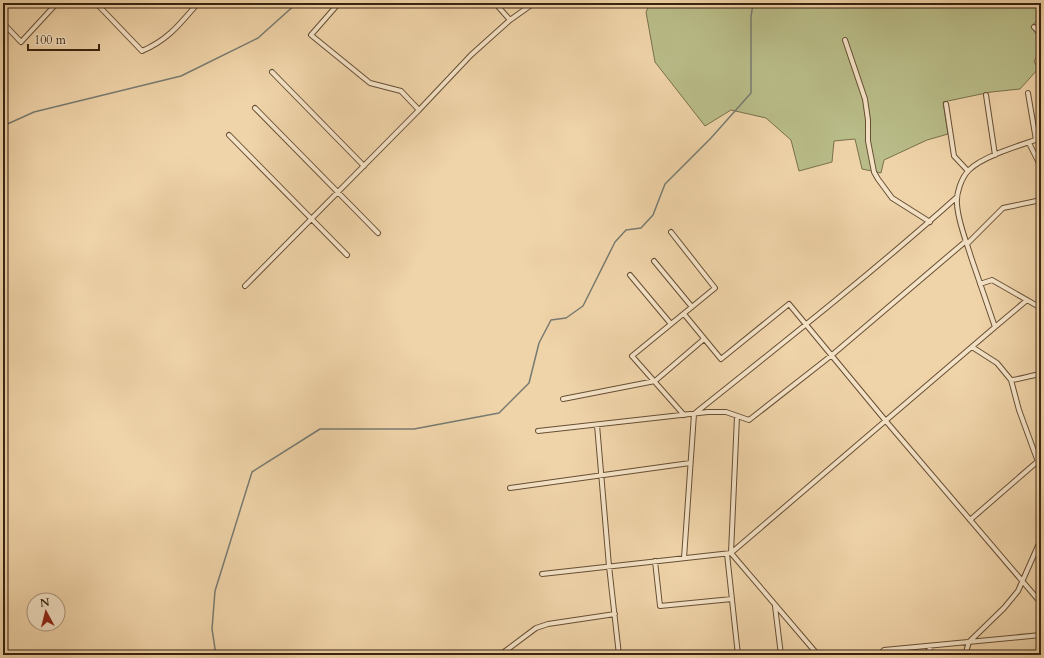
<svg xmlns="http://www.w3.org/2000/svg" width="1044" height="658" viewBox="0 0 1044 658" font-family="Cardo,serif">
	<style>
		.green { fill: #b9bd89; stroke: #79704c }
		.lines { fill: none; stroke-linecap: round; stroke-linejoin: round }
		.stream { stroke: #777b72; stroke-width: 1.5 }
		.street-casing { stroke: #674f35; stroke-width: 6 }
		.street { stroke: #f5e3c7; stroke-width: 4 }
	</style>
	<rect width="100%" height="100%" fill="#f0d4a9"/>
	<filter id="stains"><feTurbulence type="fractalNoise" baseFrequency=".005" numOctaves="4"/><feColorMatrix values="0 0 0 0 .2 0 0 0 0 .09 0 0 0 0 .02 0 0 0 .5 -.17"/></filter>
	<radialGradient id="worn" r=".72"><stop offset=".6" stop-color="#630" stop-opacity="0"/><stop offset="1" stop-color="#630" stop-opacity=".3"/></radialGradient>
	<path class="green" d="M650 3H1041V16L1031 27C1042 41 1044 46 1034 61L1038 69 1020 89 991 92 943 102 948 134 927 140 884 160 881 173 862 169 855 139 834 141 832 162 799 171 791 140 766 118 731 110 705 126 655 62 646 12Z"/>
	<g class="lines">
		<path class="stream" d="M3 126 34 112 181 76 258 38 297 3
			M216 655 212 629 215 591 252 472 320 429H414L499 413 529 383 539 343 551 320 566 318 583 306 615 242 626 230 641 228 653 215 665 184 711 138 751 93V17L753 3"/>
		<g class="street-casing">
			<path id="street" d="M96 3 142 51C168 40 180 24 198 3
				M339 3 311 35 370 83 401 91 419 110
				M495 3 510 20
				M3 23 21 42 57 3
				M1034 27 1041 34
				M845 40 865 99 868 120V141L874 172 878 179 892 198 930 222
				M272 72 364 166
				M1028 93 1036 140
				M986 95 995 155
				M946 104 954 156 968 171
				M255 108 378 233
				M229 135 347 255
				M1029 143 1041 167
				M671 232 715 288 632 356 684 415
				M967 244 1003 208 1041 200
				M654 261 692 307
				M630 275 671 324
				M980 284 992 280 1041 308
				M245 286 419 110 471 55 510 20 534 3
				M684 314 721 359 789 304 885 420 1041 603
				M995 327C987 303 979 280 971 257 966 240 958 222 957 204 956 194 961 178 969 170 983 156 1021 145 1041 138
				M972 347 997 363 1011 380C1017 380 1033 375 1041 374
				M1011 380 1019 410 1041 470
				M563 399 655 381 704 339
				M737 416 731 553 818 655
				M597 425 609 566 619 655
				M538 431 708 412H726L749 420 832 355 966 241
				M510 488 690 463
				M970 520 1038 461
				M727 554 738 655
				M684 558 694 414C783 343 872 273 957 197
				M655 561 660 606 732 599
				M542 574 731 553 995 327 1027 300
				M775 606 781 655
				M500 655 536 628 548 624 615 614
				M879 655 884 650 1041 635
				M927 655 931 646
				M965 655 969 642 1004 608 1018 591 1041 539"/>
		</g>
		<use href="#street" class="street"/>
	</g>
	<rect width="1044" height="658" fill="none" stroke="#f0d4a9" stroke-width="16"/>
	<rect x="4" y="4" width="1036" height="650" fill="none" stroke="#39230e" stroke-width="2"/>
	<rect x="8" y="8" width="1028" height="642" fill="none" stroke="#39230e"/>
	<g transform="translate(46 612) rotate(353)"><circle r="19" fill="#f5e3c7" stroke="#aa967d"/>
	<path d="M0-3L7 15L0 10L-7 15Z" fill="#8f2418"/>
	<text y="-6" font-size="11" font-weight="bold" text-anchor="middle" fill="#39230e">N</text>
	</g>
	<path d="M28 44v6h71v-6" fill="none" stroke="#39230e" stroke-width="2"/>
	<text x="34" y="44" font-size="12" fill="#39230e" stroke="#f5e3c7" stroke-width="3" paint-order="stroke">100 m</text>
	<rect width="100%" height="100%" filter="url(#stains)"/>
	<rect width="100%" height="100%" fill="url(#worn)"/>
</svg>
